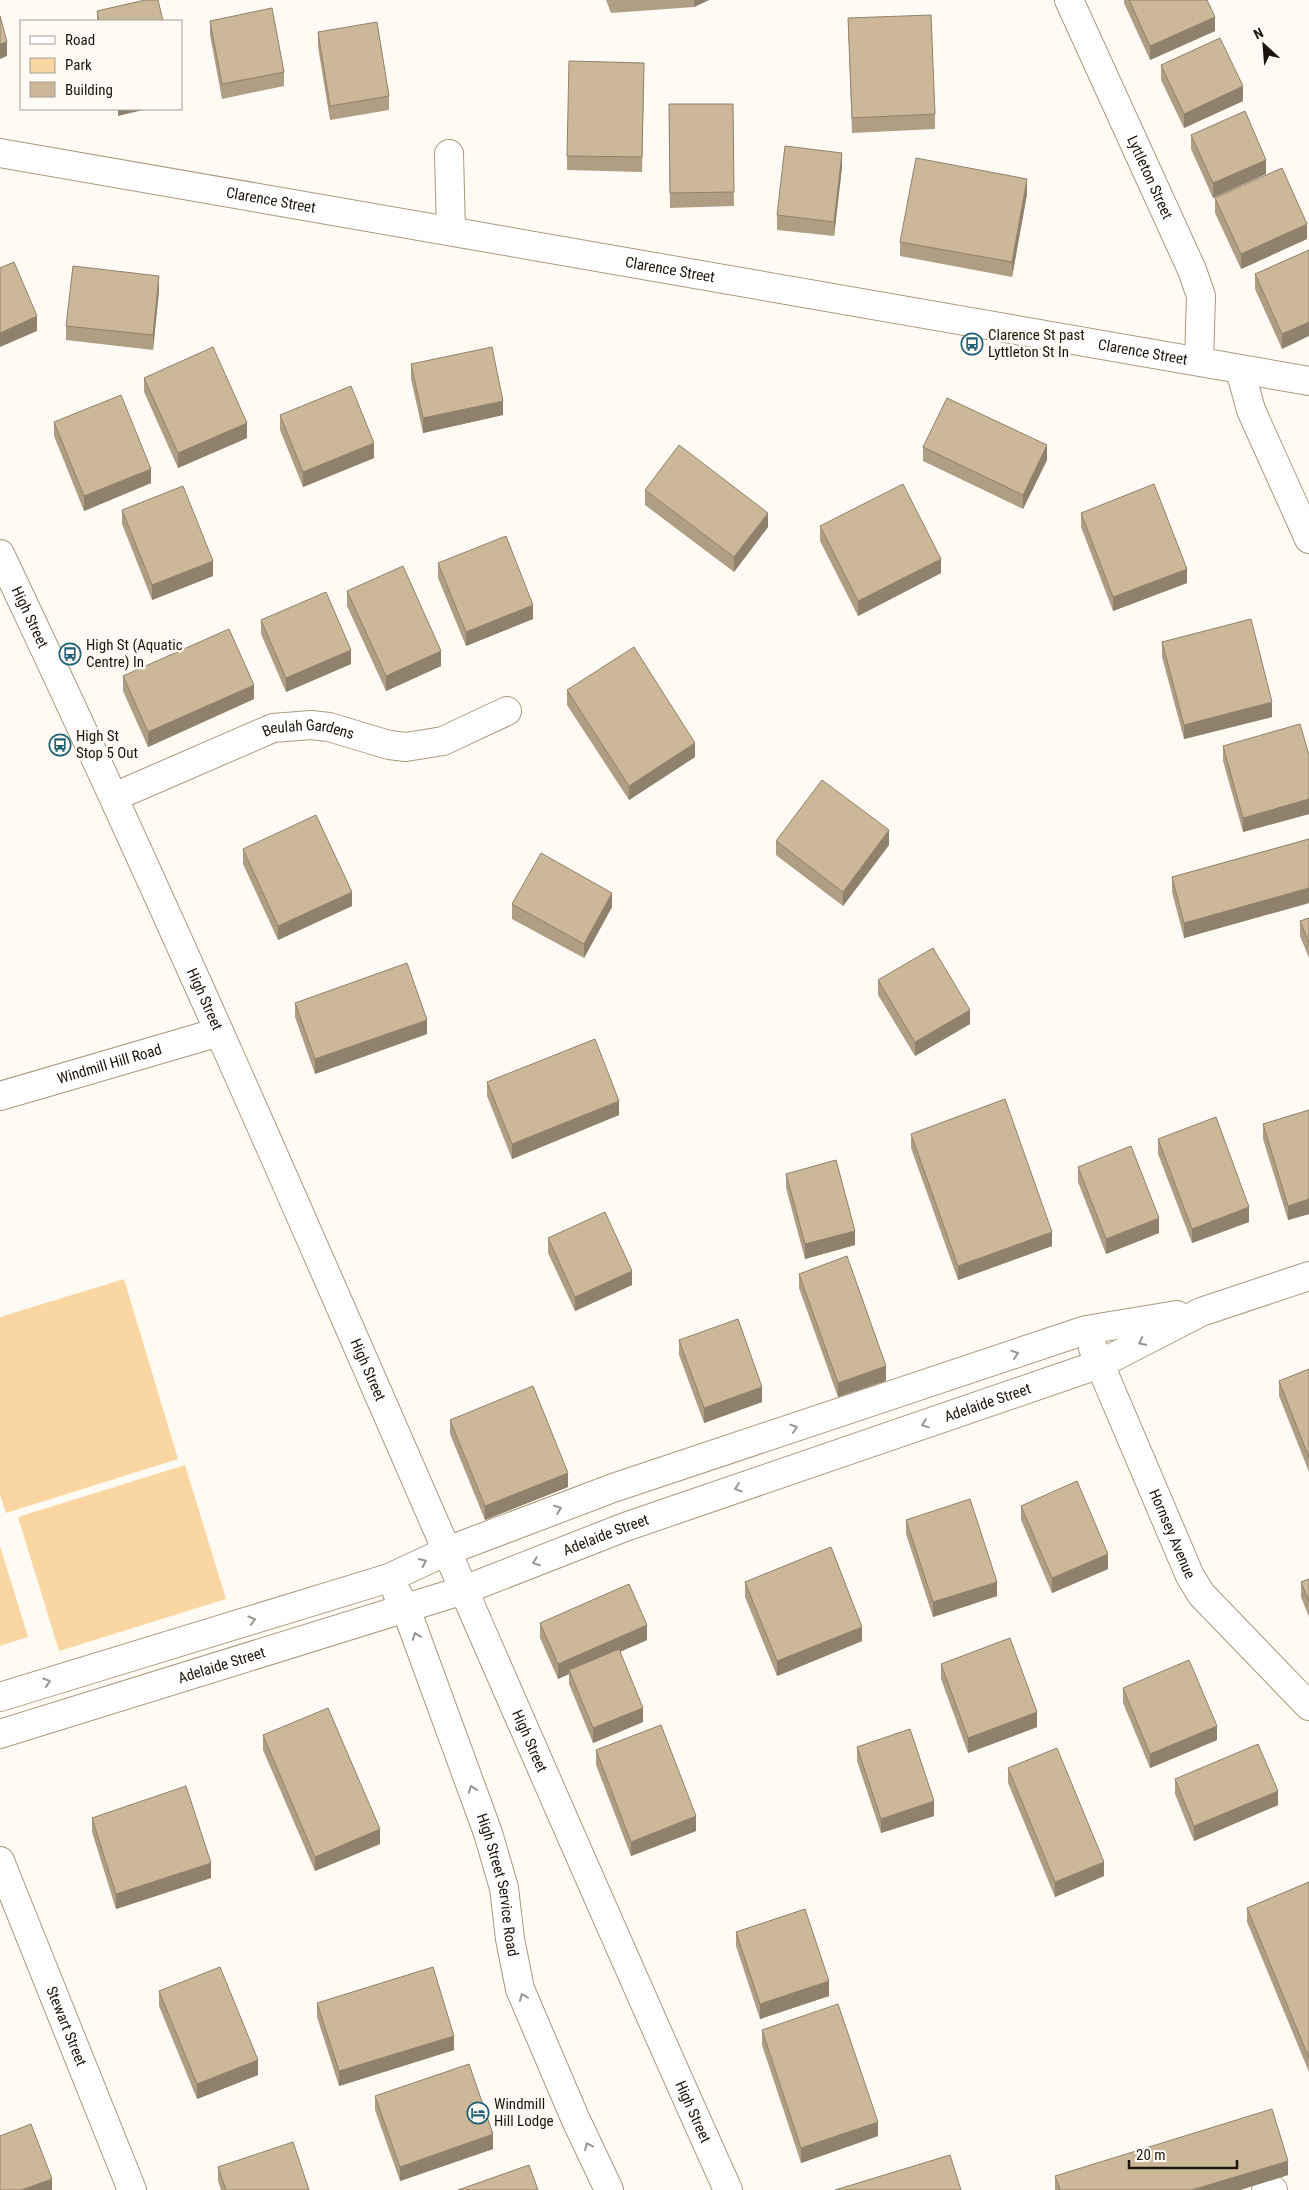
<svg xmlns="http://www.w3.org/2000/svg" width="1309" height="2190" viewBox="0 0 1309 2190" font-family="'Roboto Condensed',sans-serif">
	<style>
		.green { fill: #fad7a2 }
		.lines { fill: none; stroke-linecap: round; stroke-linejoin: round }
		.minor-casing { stroke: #ac997b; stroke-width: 30 }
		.major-casing { stroke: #ac997b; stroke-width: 30 }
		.minor { stroke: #fff; stroke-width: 28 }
		.major { stroke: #fff; stroke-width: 28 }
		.wall { fill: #af9e84 }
		.shaded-wall { fill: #8f816b }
		.building { fill: #ccb899; stroke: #8f816b }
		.oneway { stroke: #999590 }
		.labels { text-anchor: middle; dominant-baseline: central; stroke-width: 5; stroke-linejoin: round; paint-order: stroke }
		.street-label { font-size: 15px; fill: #1c1409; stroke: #fffbf4 }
		.poi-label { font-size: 15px; fill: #1c1409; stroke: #fffbf4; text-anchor: start }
	</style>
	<rect width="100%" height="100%" fill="#fffbf4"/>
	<path class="green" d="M124 1279 178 1459 6 1513 0 1494V1317Z
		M185 1465 226 1599 59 1651 18 1517Z
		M0 1546 28 1637 0 1646Z"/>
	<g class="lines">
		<g class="minor-casing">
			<g id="minor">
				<path id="s1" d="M1069 0 1192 270 1201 296 1199 361"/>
				<path id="s2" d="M0 153 1309 381"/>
				<path d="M449 154 451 231"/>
				<path d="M1240 370 1251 410 1309 539"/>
				<path id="s3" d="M114 797 273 728 311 725 329 727 389 745 406 747 443 741 507 711"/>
				<path id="s4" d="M0 1096 219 1032"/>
				<path id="s5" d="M1093 1348 1190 1576 1201 1594 1309 1706"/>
				<path id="s6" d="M397 1593 406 1609 488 1833 504 1888 510 1939 520 1989 575 2118 609 2190"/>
				<path d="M0 1697 389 1578 447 1551 613 1488 1086 1330 1177 1315"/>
				<path id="s7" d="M0 1734 464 1590 625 1527 1100 1364 1201 1312 1309 1276"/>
				<path id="s8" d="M0 1861 132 2190"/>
				<path d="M1266 2190H1273"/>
			</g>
		</g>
		<g class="major-casing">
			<g id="major">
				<path id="s9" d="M0 554C256 1093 483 1646 728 2190"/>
			</g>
		</g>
		<use href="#minor" class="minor"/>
		<use href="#major" class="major"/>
	</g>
	<path class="wall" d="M606 0H709L694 7 611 13Z
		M1124 0H1207L1215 31 1150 60 1124 3Z
		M97 11 163 21H97Z
		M848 18 935 114V129L852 133Z
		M210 21 284 72V86L222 99 210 35Z
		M318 32 389 96V110L330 120 318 47Z
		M1161 65 1243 101 1184 128 1161 80Z
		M644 78 642 172 567 170V156Z
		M669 104H733L734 206 670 208Z
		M1191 135 1266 174 1213 198 1191 149Z
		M842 167 834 236 777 230V215Z
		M1027 194 1012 277 900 256V242Z
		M1215 198 1307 239 1241 269 1215 213Z
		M1309 250 1282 349 1255 289V274Z
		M159 291 153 350 66 340V326Z
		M411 364 503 415 423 433 411 379Z
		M144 378 247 438 178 468 144 392Z
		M280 415 374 458 303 487 280 430Z
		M54 422 151 483 84 511 54 436Z
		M923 447 1047 460 1023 509 923 461Z
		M645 490 768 527 734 572 645 505Z
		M122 510 213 576 152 600 122 524Z
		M1081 513 1187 583 1113 611 1081 527Z
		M820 526 941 573 858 616 820 541Z
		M438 563 533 619 466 646 438 578Z
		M347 591 441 666 386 691 347 606Z
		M261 620 351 664 286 692 261 634Z
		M1162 642 1272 717 1184 739 1162 657Z
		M123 676 254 699 148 747 123 691Z
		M567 690 695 757 629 800 567 705Z
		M1223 746 1309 755V814L1243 832 1223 761Z
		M1309 839V903L1184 938 1172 892V877Z
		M776 841 889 845 843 906 776 855Z
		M243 849 352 906 278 940 243 864Z
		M512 904 612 907 584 958 512 919Z
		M1309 918V958L1300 936V921Z
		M878 980 970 1024 915 1056 878 995Z
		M295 1003 427 1034 315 1074 295 1017Z
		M487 1082 619 1115 512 1159 487 1096Z
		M1309 1110V1214L1288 1220 1263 1139V1124Z
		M911 1134 1052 1246 958 1280 911 1148Z
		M1158 1139 1249 1222 1192 1243 1158 1154Z
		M1078 1167 1159 1233 1106 1254 1078 1182Z
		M786 1174 855 1245 805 1259 786 1188Z
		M548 1238 632 1285 575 1311 548 1253Z
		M799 1274 886 1381 838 1397 799 1288Z
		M679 1340 762 1402 704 1423 679 1355Z
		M1309 1369V1472L1279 1396V1381Z
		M450 1420 568 1487 485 1520 450 1434Z
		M1021 1506 1108 1569 1052 1593 1021 1520Z
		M906 1520 997 1596 933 1617 906 1534Z
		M1309 1579V1617L1301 1597V1582Z
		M745 1582 862 1641 777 1676 745 1597Z
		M540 1623 647 1640 620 1652 643 1722 593 1743 569 1684V1674L558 1679 540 1638Z
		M941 1664 1037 1727 968 1753 941 1679Z
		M1123 1688 1217 1740 1150 1768 1123 1703Z
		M263 1735 380 1844 315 1871 263 1750Z
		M857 1747 934 1816 881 1833 857 1761Z
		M596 1750 696 1831 631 1856 596 1765Z
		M1008 1768 1104 1876 1055 1897 1008 1783Z
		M1175 1779 1278 1805 1194 1841 1175 1794Z
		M92 1818 211 1878 116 1909 92 1832Z
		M1309 1882V2072L1247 1922V1908Z
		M736 1932 829 1996 760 2019 736 1946Z
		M159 1991 258 2075 197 2099 159 2006Z
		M317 2003 454 2050 339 2086 317 2017Z
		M762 2030 878 2136 801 2163 762 2045Z
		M375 2096 493 2149 400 2181 375 2110Z
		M218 2167 309 2190H221L218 2181Z
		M1288 2175 1240 2190H1055V2176Z"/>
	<path class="shaded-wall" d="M694 0H709L694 7Z
		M1215 17V31L1150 60V46Z
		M7 42V56L0 59V44Z
		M1243 86V101L1184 128V114Z
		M118 109H147L118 116Z
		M842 153V167L834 236V222Z
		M1266 160V174L1213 198V183Z
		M1027 179V194L1012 277V262Z
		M1307 224V239L1241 269V254Z
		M159 276V291L153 350V335Z
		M37 316V331L0 347V333Z
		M1309 322V336L1282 349V334Z
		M503 401V415L423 433V418Z
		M247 423V438L178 468V453Z
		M374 443V458L303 487V472Z
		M1047 445V460L1023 509V495Z
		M151 469V483L84 511V496Z
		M768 513V527L734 572V557Z
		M941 559V573L858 616V601Z
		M213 561V576L152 600V585Z
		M1187 569V583L1113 611V597Z
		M533 605V619L466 646V632Z
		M351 650V664L286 692V678Z
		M441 651V666L386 691V676Z
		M254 685V699L148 747V732Z
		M1272 702V717L1184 739V725Z
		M695 743V757L629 800V786Z
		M1309 799V814L1243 832V818Z
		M889 830V845L843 906V892Z
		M1309 888V903L1184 938V923Z
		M352 892V906L278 940V926Z
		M612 893V907L584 958V944Z
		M970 1010V1024L915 1056V1042Z
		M427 1020V1034L315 1074V1059Z
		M619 1101V1115L512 1159V1144Z
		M1309 1199V1214L1288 1220V1206Z
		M1249 1207V1222L1192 1243V1229Z
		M1159 1218V1233L1106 1254V1239Z
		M855 1231V1245L805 1259V1244Z
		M1052 1232V1246L958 1280V1266Z
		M632 1271V1285L575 1311V1297Z
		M886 1366V1381L838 1397V1383Z
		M762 1387V1402L704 1423V1408Z
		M568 1473V1487L485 1520V1506Z
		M1108 1554V1569L1052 1593V1578Z
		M997 1582V1596L933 1617V1602Z
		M647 1625V1640L571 1673 569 1670V1674L558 1679V1664Z
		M862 1627V1641L777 1676V1661Z
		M643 1708V1722L593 1743V1728Z
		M1037 1712V1727L968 1753V1738Z
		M1217 1726V1740L1150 1768V1754Z
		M1278 1791V1805L1194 1841V1826Z
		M934 1801V1816L881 1833V1819Z
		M696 1816V1831L631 1856V1842Z
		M380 1829V1844L315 1871V1857Z
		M1104 1862V1876L1055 1897V1882Z
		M211 1863V1878L116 1909V1894Z
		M829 1981V1996L760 2019V2004Z
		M454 2036V2050L339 2086V2071Z
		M258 2060V2075L197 2099V2084Z
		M878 2122V2136L801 2163V2148Z
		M493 2134V2149L400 2181V2167Z
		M1288 2161V2175L1240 2190H1192Z
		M52 2179V2190H21Z"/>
	<path class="building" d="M145 0H158L163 21H99L97 11Z
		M1129 0H1207L1215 17 1150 46Z
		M272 8 284 72 222 84 210 21Z
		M931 15 935 114 852 118 848 18Z
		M0 16 7 42 0 44Z
		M377 22 389 96 330 106 318 32Z
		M1220 38 1243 86 1184 114 1161 65Z
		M569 61 644 63 642 157 567 156Z
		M669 104H733L734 192 670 193Z
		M1245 111 1266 160 1213 183 1191 135Z
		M785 146 842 153 834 222 777 215Z
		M916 158 1027 179 1012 262 900 242Z
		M1282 168 1307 224 1241 254 1215 198Z
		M1309 250V322L1282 334 1255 274Z
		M14 262 37 316 0 333V268Z
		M73 266 159 276 153 335 66 326Z
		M213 347 247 423 178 453 144 378Z
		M492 347 503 401 423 418 411 364Z
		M351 386 374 443 303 472 280 415Z
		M121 395 151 469 84 496 54 422Z
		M947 398 1047 445 1023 495 923 447Z
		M679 445 768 513 734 557 645 490Z
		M903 484 941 559 858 601 820 526Z
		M1154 484 1187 569 1113 597 1081 513Z
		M183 486 213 561 152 585 122 510Z
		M506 536 533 605 466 632 438 563Z
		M403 566 441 651 386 676 347 591Z
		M326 592 351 650 286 678 261 620Z
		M1251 619 1272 702 1184 725 1162 642Z
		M229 629 254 685 148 732 123 676Z
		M634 647 695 743 629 786 567 690Z
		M1300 724 1309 755V799L1243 818 1223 746Z
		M822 780 889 830 843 892 776 841Z
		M316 815 352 892 278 926 243 849Z
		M1309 839V888L1184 923 1172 877Z
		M541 853 612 893 584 944 512 904Z
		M1309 918V943L1300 921Z
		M933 948 970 1010 915 1042 878 980Z
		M407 963 427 1020 315 1059 295 1003Z
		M595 1039 619 1101 512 1144 487 1082Z
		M1005 1099 1052 1232 958 1266 911 1134Z
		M1309 1110V1199L1288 1206 1263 1124Z
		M1216 1117 1249 1207 1192 1229 1158 1139Z
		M1131 1146 1159 1218 1106 1239 1078 1167Z
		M836 1160 855 1231 805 1244 786 1174Z
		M605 1212 632 1271 575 1297 548 1238Z
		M847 1256 886 1366 838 1383 799 1274Z
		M738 1319 762 1387 704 1408 679 1340Z
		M1309 1369V1458L1279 1381Z
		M533 1386 568 1473 485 1506 450 1420Z
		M1077 1481 1108 1554 1052 1578 1021 1506Z
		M970 1499 997 1582 933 1602 906 1520Z
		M831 1547 862 1627 777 1661 745 1582Z
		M1309 1579V1602L1301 1582Z
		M629 1584 647 1625 558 1664 540 1623Z
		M1010 1638 1037 1712 968 1738 941 1664Z
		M619 1649 643 1708 593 1728 569 1670Z
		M1189 1660 1217 1726 1150 1754 1123 1688Z
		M328 1708 380 1829 315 1857 263 1735Z
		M661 1725 696 1816 631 1842 596 1750Z
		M910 1729 934 1801 881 1819 857 1747Z
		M1258 1744 1278 1791 1194 1826 1175 1779Z
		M1057 1748 1104 1862 1055 1882 1008 1768Z
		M186 1786 211 1863 116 1894 92 1818Z
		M1309 1882V2058L1247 1908Z
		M805 1909 829 1981 760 2004 736 1932Z
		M220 1967 258 2060 197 2084 159 1991Z
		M433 1967 454 2036 339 2071 317 2003Z
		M838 2004 878 2122 801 2148 762 2030Z
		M469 2064 493 2134 400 2167 375 2096Z
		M1272 2109 1288 2161 1192 2190H1060L1055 2176Z
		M31 2124 52 2179 21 2190H0V2136Z
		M293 2142 309 2190H226L218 2167Z
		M950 2155 961 2190H835Z
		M529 2165 538 2190H458Z"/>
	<defs><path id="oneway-chevron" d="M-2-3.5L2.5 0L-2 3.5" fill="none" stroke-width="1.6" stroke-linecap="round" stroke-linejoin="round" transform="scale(1.25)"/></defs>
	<g class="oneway">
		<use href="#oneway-chevron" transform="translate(1142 1342) rotate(153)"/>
		<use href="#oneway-chevron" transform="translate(1015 1354) rotate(-19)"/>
		<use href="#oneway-chevron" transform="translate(925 1424) rotate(161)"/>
		<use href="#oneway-chevron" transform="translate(794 1428) rotate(-18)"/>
		<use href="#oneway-chevron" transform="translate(738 1488) rotate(161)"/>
		<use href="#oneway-chevron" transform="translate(558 1509) rotate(-21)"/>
		<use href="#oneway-chevron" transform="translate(423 1562) rotate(-25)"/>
		<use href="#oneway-chevron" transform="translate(536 1562) rotate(159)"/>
		<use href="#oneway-chevron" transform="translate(252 1620) rotate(-17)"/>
		<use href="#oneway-chevron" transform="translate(416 1636) rotate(-110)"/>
		<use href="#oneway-chevron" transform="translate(47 1682) rotate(-17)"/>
		<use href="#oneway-chevron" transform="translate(472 1789) rotate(-110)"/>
		<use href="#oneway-chevron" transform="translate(523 1997) rotate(-112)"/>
		<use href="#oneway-chevron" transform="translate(588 2146) rotate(-115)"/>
	</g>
	<defs>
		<g id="bus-ring" transform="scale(1.125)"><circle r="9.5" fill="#fffbf4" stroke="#236178" stroke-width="1.5"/><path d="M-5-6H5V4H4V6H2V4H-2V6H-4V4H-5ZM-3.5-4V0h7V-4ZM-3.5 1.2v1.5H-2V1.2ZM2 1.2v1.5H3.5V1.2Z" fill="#236178"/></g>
		<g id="hotel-ring" transform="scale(1.125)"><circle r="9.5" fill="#fffbf4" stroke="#236178" stroke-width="1.5"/><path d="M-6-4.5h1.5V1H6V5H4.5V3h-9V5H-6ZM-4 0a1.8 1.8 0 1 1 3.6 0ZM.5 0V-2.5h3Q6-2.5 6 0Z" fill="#236178"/></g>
	</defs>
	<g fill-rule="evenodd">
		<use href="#bus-ring" x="972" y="344"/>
		<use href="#bus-ring" x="70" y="654"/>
		<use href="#bus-ring" x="60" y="745"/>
		<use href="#hotel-ring" x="478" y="2113"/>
	</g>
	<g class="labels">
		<g class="street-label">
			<text stroke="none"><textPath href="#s1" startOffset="195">Lyttleton Street</textPath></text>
			<text stroke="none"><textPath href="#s2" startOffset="275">Clarence Street</textPath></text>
			<text stroke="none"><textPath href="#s2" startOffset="680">Clarence Street</textPath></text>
			<text stroke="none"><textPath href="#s2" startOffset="1160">Clarence Street</textPath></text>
			<text stroke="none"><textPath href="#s9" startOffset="70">High Street</textPath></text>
			<text stroke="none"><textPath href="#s3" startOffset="209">Beulah Gardens</textPath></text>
			<text stroke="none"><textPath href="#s9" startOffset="490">High Street</textPath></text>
			<text stroke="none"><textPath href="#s4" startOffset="114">Windmill Hill Road</textPath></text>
			<text stroke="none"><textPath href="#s9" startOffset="895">High Street</textPath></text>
			<text stroke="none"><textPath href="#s7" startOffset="1042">Adelaide Street</textPath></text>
			<text stroke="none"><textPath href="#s5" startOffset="202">Hornsey Avenue</textPath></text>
			<text stroke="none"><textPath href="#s7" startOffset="638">Adelaide Street</textPath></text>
			<text stroke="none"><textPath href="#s7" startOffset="232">Adelaide Street</textPath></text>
			<text stroke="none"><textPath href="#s9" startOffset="1300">High Street</textPath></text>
			<text stroke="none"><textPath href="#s6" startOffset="310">High Street Service Road</textPath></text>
			<text stroke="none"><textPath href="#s8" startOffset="178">Stewart Street</textPath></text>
			<text stroke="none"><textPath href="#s9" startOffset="1705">High Street</textPath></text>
		</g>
		<g class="poi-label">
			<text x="988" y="335">Clarence St past<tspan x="988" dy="17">Lyttleton St In</tspan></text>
			<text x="86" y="645">High St (Aquatic<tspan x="86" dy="17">Centre) In</tspan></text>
			<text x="76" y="736">High St<tspan x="76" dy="17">Stop 5 Out</tspan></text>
			<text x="494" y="2104">Windmill<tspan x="494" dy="17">Hill Lodge</tspan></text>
		</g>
	</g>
	<rect x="20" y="20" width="162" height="90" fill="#fffbf4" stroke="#a49f96"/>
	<rect x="30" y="36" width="25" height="8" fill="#ffffff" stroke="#a49f96"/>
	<text x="65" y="45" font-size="15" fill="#1c1409">Road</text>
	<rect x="30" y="58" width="25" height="15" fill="#fad7a2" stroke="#a49f96"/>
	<text x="65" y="70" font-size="15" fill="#1c1409">Park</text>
	<rect x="30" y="82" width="25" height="15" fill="#ccb899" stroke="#a49f96"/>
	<text x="65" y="95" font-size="15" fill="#1c1409">Building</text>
	<g transform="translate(1264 45) rotate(334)" stroke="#fffbf4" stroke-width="4" paint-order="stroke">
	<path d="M0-4L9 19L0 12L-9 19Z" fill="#1c1409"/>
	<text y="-8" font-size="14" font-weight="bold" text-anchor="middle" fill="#1c1409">N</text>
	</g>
	<path d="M1129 2160v8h108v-8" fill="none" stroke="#1c1409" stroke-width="2.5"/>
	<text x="1136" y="2160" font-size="15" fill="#1c1409" stroke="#fffbf4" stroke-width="4" paint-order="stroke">20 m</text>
</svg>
